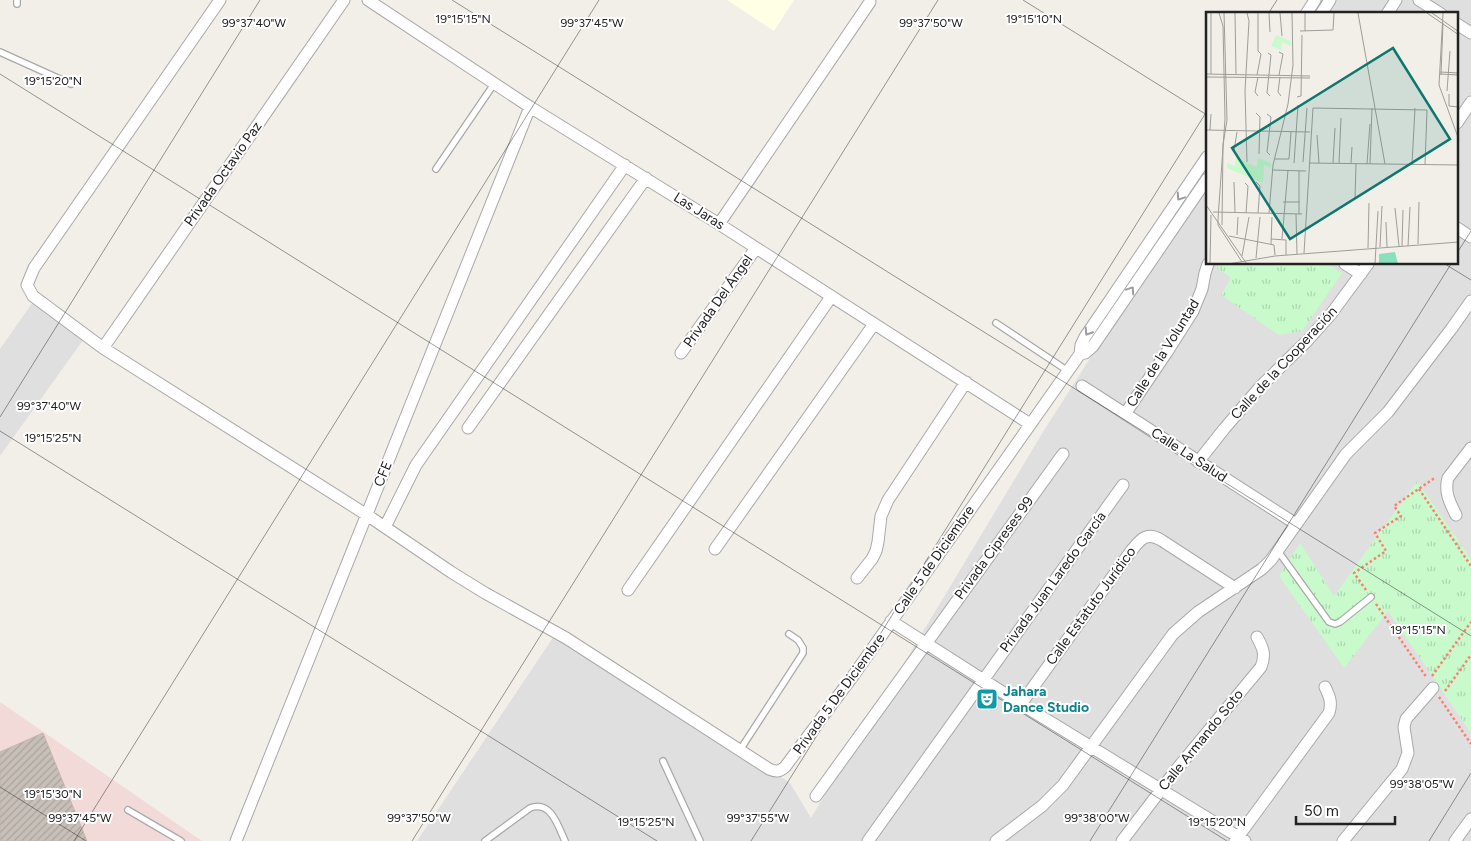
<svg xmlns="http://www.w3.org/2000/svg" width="1471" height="841" viewBox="0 0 1471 841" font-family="Figtree,sans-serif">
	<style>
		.residential { fill: #e0dfdf }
		.commercial { fill: #f2dad9 }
		.education { fill: #ffffe5 }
		.park { fill: url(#park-tufts) }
		.building { fill: url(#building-hatch); stroke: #c4b6ab }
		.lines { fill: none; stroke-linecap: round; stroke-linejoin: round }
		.service-casing { stroke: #a9a9a9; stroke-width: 8 }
		.minor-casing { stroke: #a9a9a9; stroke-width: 13 }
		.path { stroke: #fa8072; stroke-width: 2.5; stroke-dasharray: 2.5 2.5; stroke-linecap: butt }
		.service { stroke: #fff; stroke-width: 5.5 }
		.minor { stroke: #fff; stroke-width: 11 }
		.oneway { stroke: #9c9c9c }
		.ticks { fill: none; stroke: #222; stroke-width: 1; stroke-opacity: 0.45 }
		.labels { text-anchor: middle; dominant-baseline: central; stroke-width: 4; stroke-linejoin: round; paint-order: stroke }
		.street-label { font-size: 14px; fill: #222; stroke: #fff }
		.culture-label { font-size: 14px; font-weight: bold; fill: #0d838f; stroke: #fff; text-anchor: start }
		.inset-road { fill: none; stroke: #9f9d99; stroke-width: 1 }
		.view { fill: #0f766e; fill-opacity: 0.15; stroke: #0f766e; stroke-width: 2.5 }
		.inset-edge { fill: none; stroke: #222; stroke-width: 2.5 }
		.ticks-label { font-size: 12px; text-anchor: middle; fill: #222; stroke: #fff; stroke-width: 4; stroke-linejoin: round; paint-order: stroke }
	</style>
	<defs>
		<pattern id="park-tufts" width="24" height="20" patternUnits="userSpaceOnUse" patternTransform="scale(1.25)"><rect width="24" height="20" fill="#c8facc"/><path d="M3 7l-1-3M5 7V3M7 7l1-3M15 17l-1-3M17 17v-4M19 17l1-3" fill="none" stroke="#acd6af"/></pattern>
		<pattern id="building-hatch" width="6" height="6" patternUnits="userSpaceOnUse" patternTransform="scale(1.25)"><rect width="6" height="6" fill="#c7bfb8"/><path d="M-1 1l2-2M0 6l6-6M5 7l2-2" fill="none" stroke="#aba49e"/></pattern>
	</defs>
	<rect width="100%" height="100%" fill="#f2efe9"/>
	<path class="residential" d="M1319 0H1471V841H417L554 636 740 750 790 783 811 818 1043 432 1207 175V264H1457V14H1310Z
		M35 299 86 336 0 456V349Z"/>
	<path class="commercial" d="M0 702 202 841H0Z"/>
	<path class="education" d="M727 0H794L774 31Z"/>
	<path class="park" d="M1220 264H1328L1342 273 1302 331 1279 335 1221 295 1231 278 1217 268Z
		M1417 481 1471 559V733L1388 611 1344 668 1279 576 1300 543 1334 596Z"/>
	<path class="building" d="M43 733 87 841H0V752Z"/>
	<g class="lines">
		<g class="service-casing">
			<path id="service" d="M17 4V0
				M0 52 71 84
				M436 169 494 84
				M996 323 1068 371
				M1278 551 1329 622 1335 624 1340 622 1371 597
				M740 750 803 653V648L798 640 789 634
				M663 761 700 841
				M128 810 181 841
				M485 841 530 808C551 800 558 826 565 841"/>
		</g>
		<g class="minor-casing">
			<path id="minor" d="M220 0 34 268 27 285 33 296 103 348 367 515 451 572 485 593 566 638 769 769C776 772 779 772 785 767L853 676 1080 354 1081 345 1085 337 1207 157
				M368 0 530 107 719 224 1030 424
				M1419 0 1441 14
				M1306 14 1315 0
				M1321 14 1330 0
				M1387 14 1396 0
				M1457 24 1471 33
				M1457 123 1471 102
				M719 224 870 2
				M1457 228 1471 237
				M1345 264 1361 274
				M103 348 344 0
				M681 353 756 248
				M1080 354 1085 353 1093 346 1207 179
				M1082 386 1296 524
				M1125 414 1167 352 1193 311 1202 289 1205 273 1208 264
				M468 428 646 178
				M1198 462 1224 429 1260 387 1307 341 1331 314 1368 264
				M1456 515C1450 503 1444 492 1448 478L1471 448
				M385 527 416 465 625 165
				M715 549 874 324
				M857 578 872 559 876 551 878 542 881 516 888 500 966 382
				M628 590 831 297
				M891 621 1021 704 1245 841
				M1021 704 1131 551C1140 540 1146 531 1161 540L1235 588
				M816 796 1063 454
				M236 841 530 107
				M868 841 1123 485
				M996 841 1042 806 1063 785 1173 634 1198 612 1262 569 1271 560 1346 454 1388 412 1452 328 1471 301
				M1122 841 1176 770 1261 667C1266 654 1263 648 1257 637
				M1235 841 1329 713C1332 703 1330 697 1325 687
				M1343 841 1402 769 1408 753 1404 727 1406 719 1433 688
				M1455 841 1471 819"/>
		</g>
		<path class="path" d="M1419 489 1471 566
			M1366 590 1354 573 1386 551 1375 533 1401 516 1394 506 1436 477
			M1376 604 1427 678
			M1432 676 1471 622
			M1445 691 1471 655
			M1439 697 1471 744"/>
		<use href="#service" class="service"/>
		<use href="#minor" class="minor"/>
	</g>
	<defs><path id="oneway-chevron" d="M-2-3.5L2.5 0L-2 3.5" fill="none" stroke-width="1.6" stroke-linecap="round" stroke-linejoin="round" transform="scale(1.25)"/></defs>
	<g class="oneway">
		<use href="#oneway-chevron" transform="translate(1180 197) rotate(124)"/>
		<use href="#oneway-chevron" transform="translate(1131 290) rotate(-56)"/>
		<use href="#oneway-chevron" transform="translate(1088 332) rotate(123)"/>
	</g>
	<path class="ticks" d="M452 0 1471 636M1023 0 1207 115M1268 14 1277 0M0 74 1227 841M1457 253 1471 231M1445 264 1471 280M0 417 260 0M0 431 657 841M0 787 86 841M74 841 599 0M412 841 938 0M751 841 1207 111M1090 841 1451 264M1429 841 1471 773"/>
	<defs>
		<g id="theatre-square" transform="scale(1.125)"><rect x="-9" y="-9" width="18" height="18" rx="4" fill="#0f9aa8" stroke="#fff"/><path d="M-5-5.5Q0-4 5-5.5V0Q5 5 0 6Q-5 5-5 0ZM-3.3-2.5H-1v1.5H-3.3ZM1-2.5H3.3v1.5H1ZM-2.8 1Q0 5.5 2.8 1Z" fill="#fff"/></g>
	</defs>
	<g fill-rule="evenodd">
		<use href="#theatre-square" x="987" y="699"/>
	</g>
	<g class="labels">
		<g class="street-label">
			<text transform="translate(223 174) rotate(-55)">Privada Octavio Paz</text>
			<text transform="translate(699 211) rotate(32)">Las Jaras</text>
			<text transform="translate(718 301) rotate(-55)">Privada Del Ángel</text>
			<text transform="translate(1163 353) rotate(-58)">Calle de la Voluntad</text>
			<text transform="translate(1284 363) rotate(-47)">Calle de la Cooperación</text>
			<text transform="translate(1189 455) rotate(33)">Calle La Salud</text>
			<text transform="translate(383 474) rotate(-68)">CFE</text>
			<text transform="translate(994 548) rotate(-54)">Privada Cipreses 99</text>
			<text transform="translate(934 560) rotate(-55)">Calle 5 de Diciembre</text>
			<text transform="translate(1053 582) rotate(-54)">Privada Juan Laredo García</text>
			<text transform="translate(1091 606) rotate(-54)">Calle Estatuto Jurídico</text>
			<text transform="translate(839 694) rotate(-54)">Privada 5 De Diciembre</text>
			<text transform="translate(1201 740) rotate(-51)">Calle Armando Soto</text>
		</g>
		<g class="culture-label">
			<text x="1003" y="691">Jahara<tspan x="1003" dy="16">Dance Studio</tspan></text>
		</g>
	</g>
	<g transform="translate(1206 12)">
		<rect width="252" height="252" fill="#f2efe9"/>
		<path d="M70 23 85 29V34L76 30 75 38 65 34ZM30 146 51 155 52 146 65 151V156L58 153 57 171 21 156V151L29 154Z" fill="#c8facc"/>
		<path d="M189 240 192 252H173V242Z" fill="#88e0be"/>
		<path class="inset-road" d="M5 1V62M29 1 30 62M41 1 43 9 39 79 41 150M63 1 64 20M74 1 76 24M152 1 179 152M221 1 253 23M226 1 253 20M237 1 233 73 253 128M94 19 127 18 128 1M99 19V1M73 40 77 42 73 63M62 41 65 43 61 81 64 84M234 60 253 61M0 62 104 64M234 62 253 63M51 63 55 42 52 39V1M235 63 237 11M0 65 104 66M52 65 49 80 52 84M74 65 72 80 75 84M241 79 244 39M243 82V94L253 95M91 85 95 84 96 23M50 101 54 105 53 142M61 102 65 105 61 140 64 143M0 118 104 120M4 118 5 102M111 123 113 151M31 144 28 139 31 120M69 147H83L85 120M97 150 101 96M88 151 92 93M103 151 253 153M127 151 129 116M133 151 135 106M145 151 146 135M161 152 164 112M164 152 166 96M206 152 209 96M67 158 100 159M93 159V202M28 170 29 200M50 170 54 174 52 201M39 171 42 174 40 201M149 186 150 152M77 190H94M0 193 41 252M189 196 193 234M7 200 96 202M63 201 67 153 82 92 87 53 86 1M90 202 91 242M12 207 19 107 17 14 13 1M12 207V213L36 250M180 210 181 235M16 213 17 133 21 108 18 1M31 223 32 205M23 224 68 233 69 243M65 227 80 228V243M76 227 82 158M65 232 66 205M212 232 213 190M196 234 197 198M202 234 204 195M174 235 176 194M162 236 163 191M98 241 107 96 221 98 219 152M36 244 43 205M50 246 54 205M4 252 5 203M22 252 69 244 253 230M169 252 172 199"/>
		<path class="view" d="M187 36 244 127 84 227 26 136Z"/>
		<rect width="252" height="252" class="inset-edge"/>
	</g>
	<g class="ticks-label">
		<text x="463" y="23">19°15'15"N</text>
		<text x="1034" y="23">19°15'10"N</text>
		<text x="254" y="27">99°37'40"W</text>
		<text x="592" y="27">99°37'45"W</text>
		<text x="931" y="27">99°37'50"W</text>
		<text x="53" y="85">19°15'20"N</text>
		<text x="49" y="410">99°37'40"W</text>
		<text x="53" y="442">19°15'25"N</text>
		<text x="1418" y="634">19°15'15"N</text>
		<text x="1422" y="788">99°38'05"W</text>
		<text x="53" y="798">19°15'30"N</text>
		<text x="80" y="822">99°37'45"W</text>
		<text x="419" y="822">99°37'50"W</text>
		<text x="758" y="822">99°37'55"W</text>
		<text x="1097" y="822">99°38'00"W</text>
		<text x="646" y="826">19°15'25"N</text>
		<text x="1217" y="826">19°15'20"N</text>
	</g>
	<path d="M1296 816v8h99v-8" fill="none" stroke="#222222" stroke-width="2.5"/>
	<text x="1304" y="816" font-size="15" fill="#222222" stroke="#ffffff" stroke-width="4" paint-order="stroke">50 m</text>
</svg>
